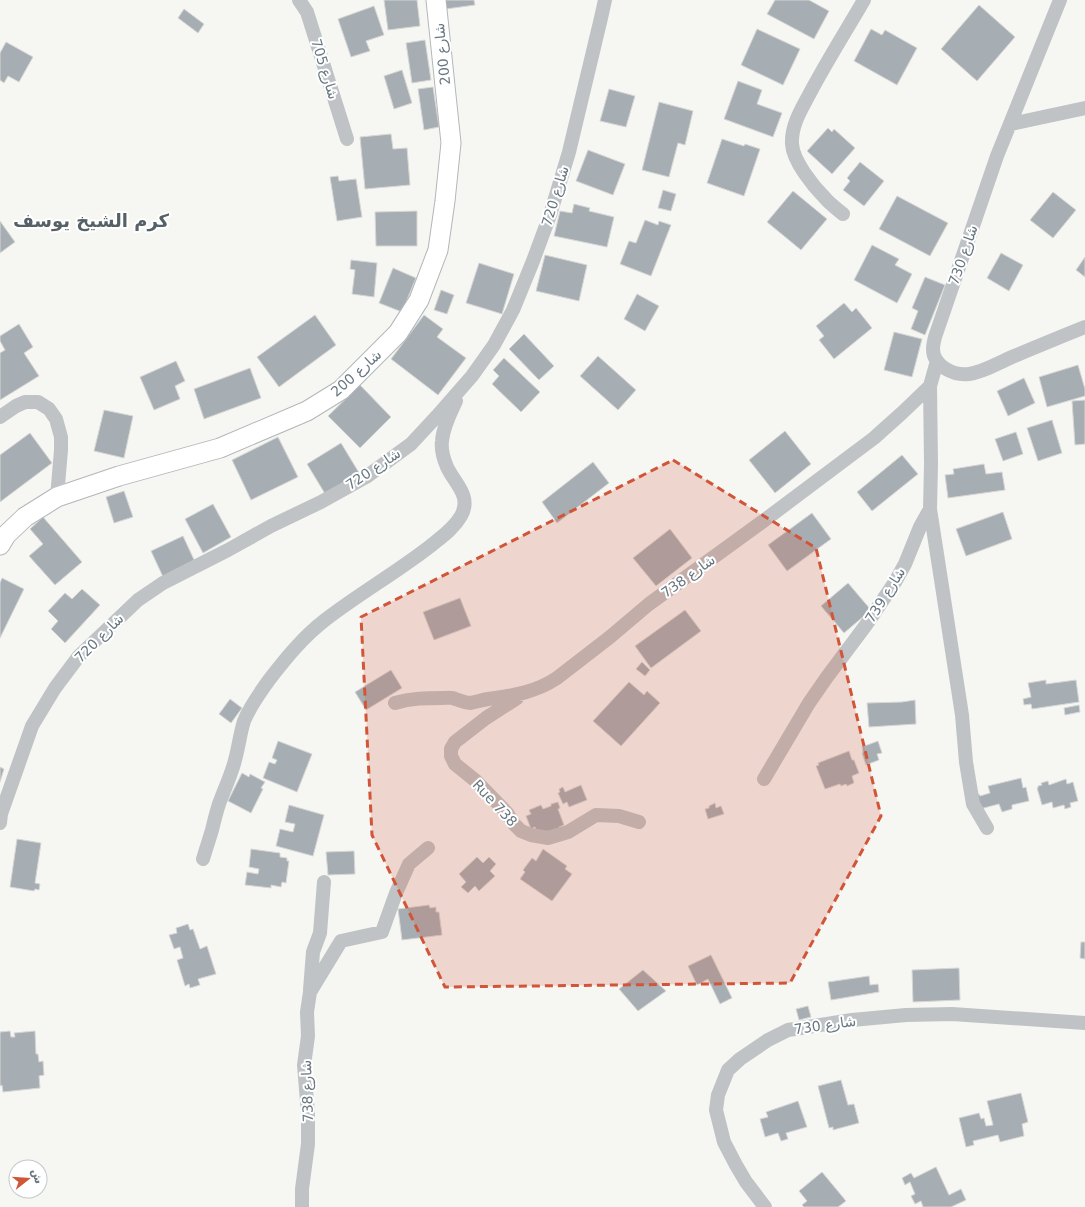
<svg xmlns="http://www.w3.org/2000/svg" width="1085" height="1207" viewBox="0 0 1085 1207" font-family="'DejaVu Sans',Vazirmatn,sans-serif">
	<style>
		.building { fill: #a7aeb3; stroke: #d7d7d5 }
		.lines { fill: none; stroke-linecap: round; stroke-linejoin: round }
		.secondary-casing { stroke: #b2b7ba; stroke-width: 21 }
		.minor { stroke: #bfc3c6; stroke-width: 14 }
		.secondary { stroke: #fff; stroke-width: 19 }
		.marked { fill: #d15538; fill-opacity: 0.2; stroke: #d15538; stroke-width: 3; stroke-dasharray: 8 5; stroke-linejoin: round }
		.labels { text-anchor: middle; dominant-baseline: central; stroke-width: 4; stroke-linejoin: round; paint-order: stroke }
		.street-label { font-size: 14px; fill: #687781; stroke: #fff }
		.district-label { font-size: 18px; font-weight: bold; fill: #556067; stroke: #fff }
	</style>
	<rect width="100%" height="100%" fill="#f6f6f3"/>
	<path class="building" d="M384 0H417L420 26 388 30Z
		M445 0H474L475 5 446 9Z
		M775 0H809L829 11 814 39 767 14Z
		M979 5 1015 37 977 81 941 49Z
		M374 6 384 35 366 41 370 51 351 57 338 19Z
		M184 9 204 24 198 33 178 18Z
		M757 29 800 49 783 85 741 65Z
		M871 29 882 35 885 30 917 48 897 85 854 61Z
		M425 40 431 80 412 83 406 43Z
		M6 42 33 57 19 82 8 76 4 83 0 80V53Z
		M402 70 412 103 394 109 384 76Z
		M738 81 762 90 757 104 782 113 773 137 724 119Z
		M433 87 439 127 424 130 418 89Z
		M609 89 635 96 626 127 600 121Z
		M659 102 693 111 685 145 678 143 669 177 642 170Z
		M828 128 832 132 834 129 855 148 832 174 807 151Z
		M391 134 393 149 407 148 410 185 365 189 360 137Z
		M722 139 744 146 745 144 760 149 744 196 707 183Z
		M588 150 625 164 613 195 576 181Z
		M860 162 884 181 864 206 843 190 850 181 847 178Z
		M338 176 339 181 356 179 362 217 337 221 330 177Z
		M663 190 676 194 671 211 658 208Z
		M793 191 827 219 801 250 767 222Z
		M1053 192 1076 210 1053 238 1030 220Z
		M897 196 948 223 930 256 879 229Z
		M574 204 590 208 589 211 614 217 607 247 554 236 560 211 572 213Z
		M417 211V246H376L375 212Z
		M645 220 658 225 659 221 671 225 651 276 620 264 629 241 636 243Z
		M0 221 15 242 0 253Z
		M872 245 899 259 895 265 912 274 897 303 854 280Z
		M1001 253 1023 265 1009 291 987 278Z
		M545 255 587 265 579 301 536 291Z
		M1085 257V277L1076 270Z
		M351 260 377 263 374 297 352 294 355 270 350 269Z
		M479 263 514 274 502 314 466 303Z
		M393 268 416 278 402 312 379 303Z
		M925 277 945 285 925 335 911 329 918 311 912 308Z
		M441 290 454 295 447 314 434 310Z
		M637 294 659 306 645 331 624 319Z
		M844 303 852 312 856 308 872 328 834 359 819 340 824 336 816 326Z
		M315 315 336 345 279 387 257 357Z
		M424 315 443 329 437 337 466 358 438 395 391 359Z
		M19 324 33 347 24 353 39 376 0 400V353L5 350 0 341V336Z
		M894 332 922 339 912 377 884 370Z
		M524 334 554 366 539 380 509 349Z
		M598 356 636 390 618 410 580 376Z
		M504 358 540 392 521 412 492 384 499 376 493 370Z
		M176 361 185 381 175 386 180 399 154 410 140 377Z
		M1078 365 1085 389V396L1047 407 1039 377Z
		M250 368 261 398 204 419 194 389Z
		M1024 378 1035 403 1008 416 997 391Z
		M360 385 391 417 360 448 328 416Z
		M1085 400V444L1075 445 1072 401Z
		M104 410 133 416 124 458 94 451Z
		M1052 420 1062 453 1038 461 1027 428Z
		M785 431 811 464 775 493 749 460Z
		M1016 432 1023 454 1003 461 995 439Z
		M30 433 52 463 0 502V455Z
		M278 437 298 477 251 500 232 460Z
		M341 443 361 476 327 497 307 464Z
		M902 455 918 474 872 511 857 492Z
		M593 462 609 483 557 523 542 502Z
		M984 464 986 474 1002 472 1005 490 948 498 945 475 954 474 953 469Z
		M124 491 133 517 114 523 106 497Z
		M213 504 231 537 203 553 185 519Z
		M1003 512 1012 539 966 556 956 529Z
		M812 513 831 539 787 571 768 545Z
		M43 517 82 562 55 585 29 556 43 544 30 529Z
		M670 529 692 558 656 586 633 558Z
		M183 536 196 564 164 579 151 551Z
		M2 578 24 589 0 638V583Z
		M848 583 871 610 844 633 821 606Z
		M82 589 100 605 65 643 51 629 58 621 48 611 65 593 72 599Z
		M460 598 471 626 434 640 423 612Z
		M685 610 701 631 651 668 635 646Z
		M642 662 650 670 645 676 636 669Z
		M391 670 402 688 366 710 355 692Z
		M1046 680V684L1076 680 1079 702 1032 709 1031 704 1024 705 1023 699 1031 697 1028 683Z
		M629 682 644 695 647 691 660 703 621 746 593 721Z
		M230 699 242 708 231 723 219 714Z
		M915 700 916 724 869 727 867 703 902 702Z
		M1079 705 1080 712 1065 715 1064 708Z
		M278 741 312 754 297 792 263 778 269 762 275 764 277 760 272 758Z
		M878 741 882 753 877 754 879 760 866 765 862 753 863 752 862 747Z
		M849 751 852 760H854L859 773 852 776 854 783 847 786 846 784 841 786 840 784 825 789 816 766 819 765 818 763Z
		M0 767 4 769 0 782Z
		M242 773 249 777 250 774 265 782 261 788 263 789 251 813 228 801Z
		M1021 778 1023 788 1026 787 1029 801 1012 805V809L1002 812 999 804 980 809 976 795 979 794 980 796 990 793 988 786Z
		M1066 779 1067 784 1073 782 1078 801 1070 803 1071 807 1065 809 1064 805 1053 808 1052 802 1042 805 1037 788H1038V786L1042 785 1041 783 1048 781 1049 785Z
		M581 785 587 800 569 807 567 802 563 804 558 793 560 792 559 789 563 787 565 792Z
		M558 802 560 808 558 809 564 825 559 827 560 830 543 836 537 833 535 827 531 829 526 816 531 814 529 810 541 805 543 809 551 806V804Z
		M715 803 716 808 721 806 724 814 708 819 705 809 709 808V806Z
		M289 805 324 815 313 856 276 846 280 829 293 832 295 824 285 822Z
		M17 839 41 843 35 883 40 884 39 890 35 889 34 891 10 887Z
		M251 849 280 853V857L287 858V861H289L286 883 282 882 281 887 271 885V888L245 885 247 872 258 874 259 869 249 867Z
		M543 849 567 866 565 869 572 874 552 901 520 879 525 872 523 870 532 858 536 861Z
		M354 851 355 874 328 875 326 852Z
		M477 857 483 863 489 857 496 864 490 871 495 876 479 891 475 886 468 893 461 887 466 882 459 874Z
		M429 905 430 908 436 907V912H439L442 935 402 940 398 909Z
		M188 924 190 930 193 929 200 949 207 946 216 974 198 979 200 985 190 988 189 984 185 986 177 960 183 958 180 947 174 949 169 935 177 933 176 928Z
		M1081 942H1085V959L1080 958Z
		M711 955 732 998 720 1004 708 979 697 985 688 966Z
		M959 968 960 1000 913 1002 912 970Z
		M643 970 666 991 638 1011 619 989Z
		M869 976 870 985 878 984 879 992 831 1000 828 982Z
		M808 1006 811 1017 799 1020 796 1009Z
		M10 1031 11 1037H15L14 1033 35 1031 36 1054H38L39 1062 43 1061 44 1075 39 1076 40 1088 3 1092 2 1085 0 1086V1032Z
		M841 1080 848 1105 854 1104 859 1123 833 1130V1127L829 1128 818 1086Z
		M1021 1093 1028 1122 1022 1124 1024 1136 1000 1142 998 1135 973 1141 974 1145 966 1147 959 1118 979 1113 981 1119 984 1118 986 1126 993 1125 987 1101Z
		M798 1101 807 1127 786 1133 788 1139 781 1141 778 1133 765 1137 760 1119 768 1117 766 1112Z
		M936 1167 949 1195 961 1189 966 1200 951 1207H923L921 1201 915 1204 911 1196 915 1194 910 1182 905 1185 902 1178 911 1173 914 1178Z
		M822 1172 846 1201 838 1207H804L802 1205 807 1201 799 1191Z"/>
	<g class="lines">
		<g class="secondary-casing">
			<path id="secondary" d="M0 545 6 535 25 517 57 497 119 476 220 448 307 411 341 390 398 333 419 300 438 250 445 201 451 143 436 0"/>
		</g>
		<path class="minor" d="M299 0 307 12 347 139
			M1060 0 997 156 935 337C934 341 933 345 933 349 933 366 954 376 969 374 984 372 998 363 1012 357 1036 347 1060 337 1085 327
			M1011 124 1085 108
			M843 214C837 209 830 204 825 198 813 186 793 161 792 144 791 125 802 108 810 93 827 61 846 31 864 0
			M0 417 16 406 25 402H38L49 409 56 419 61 437V450L57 497
			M930 509 962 715 966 762 973 804 987 828
			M517 698 486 718 464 735 455 742 451 749V756L455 764 476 781 507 813 514 824 521 831 531 835 548 838 568 832 596 815 619 816 639 822
			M395 703C411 698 426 698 443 698 447 698 452 697 455 699 460 700 464 703 470 703 476 702 482 700 488 699 513 696 536 692 557 678L610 637 649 604 762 522 874 438 903 412 930 386 937 361
			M764 779 809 703 827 677 866 625 895 582 905 564 920 527 930 509 931 464 930 386
			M0 823 1 814 32 726 55 688 79 656 138 600 163 583 228 550 271 526 321 502 366 477 411 444 437 416 472 376 494 345 513 310 533 261 550 215 569 152 601 18 605 0
			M203 859C206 849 209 840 212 830 214 822 216 813 219 804 223 793 228 782 232 770 238 754 239 737 244 721 250 706 260 693 269 680 286 658 303 637 325 620 360 593 399 571 433 544 443 536 454 528 461 516 472 496 455 484 447 467 444 460 441 449 442 441 443 427 450 414 456 401
			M310 990 313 952 320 933 324 882
			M302 1207V1189L308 1144V1114L304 1065 308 1036 307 1012 310 992 341 941 382 932 396 893 409 864 428 848
			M765 1207 746 1182 736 1165 724 1142 716 1110 718 1095 728 1070 740 1059 768 1040 788 1030 852 1020 906 1015 952 1014 1085 1023"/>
		<use href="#secondary" class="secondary"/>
	</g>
	<path class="marked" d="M673 460 816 548 881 816 790 983 445 987 372 835 361 617Z"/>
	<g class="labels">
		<g class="street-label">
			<text transform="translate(442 54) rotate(-96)">شارع 200</text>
			<text transform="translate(325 69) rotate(73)">شارع 705</text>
			<text transform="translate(555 196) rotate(-73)">شارع 720</text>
			<text transform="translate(963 255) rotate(-71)">شارع 730</text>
			<text transform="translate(356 373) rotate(-42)">شارع 200</text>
			<text transform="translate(373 469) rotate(-34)">شارع 720</text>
			<text transform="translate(688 576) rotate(-36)">شارع 738</text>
			<text transform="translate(885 595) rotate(-58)">شارع 739</text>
			<text transform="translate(99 638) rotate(-45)">شارع 720</text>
			<text transform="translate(495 803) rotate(47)">Rue 738</text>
			<text transform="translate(825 1025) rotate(-8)">شارع 730</text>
			<text transform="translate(307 1091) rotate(-92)">شارع 738</text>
		</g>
		<g class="district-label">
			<text x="91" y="220">كرم الشيخ يوسف</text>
		</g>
	</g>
	<g transform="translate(28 1179) rotate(73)"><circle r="19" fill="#ffffff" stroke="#c3c9cd"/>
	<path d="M0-3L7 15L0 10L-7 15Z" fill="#d15538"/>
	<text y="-6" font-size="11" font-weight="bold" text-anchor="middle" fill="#687781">ش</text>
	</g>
</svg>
